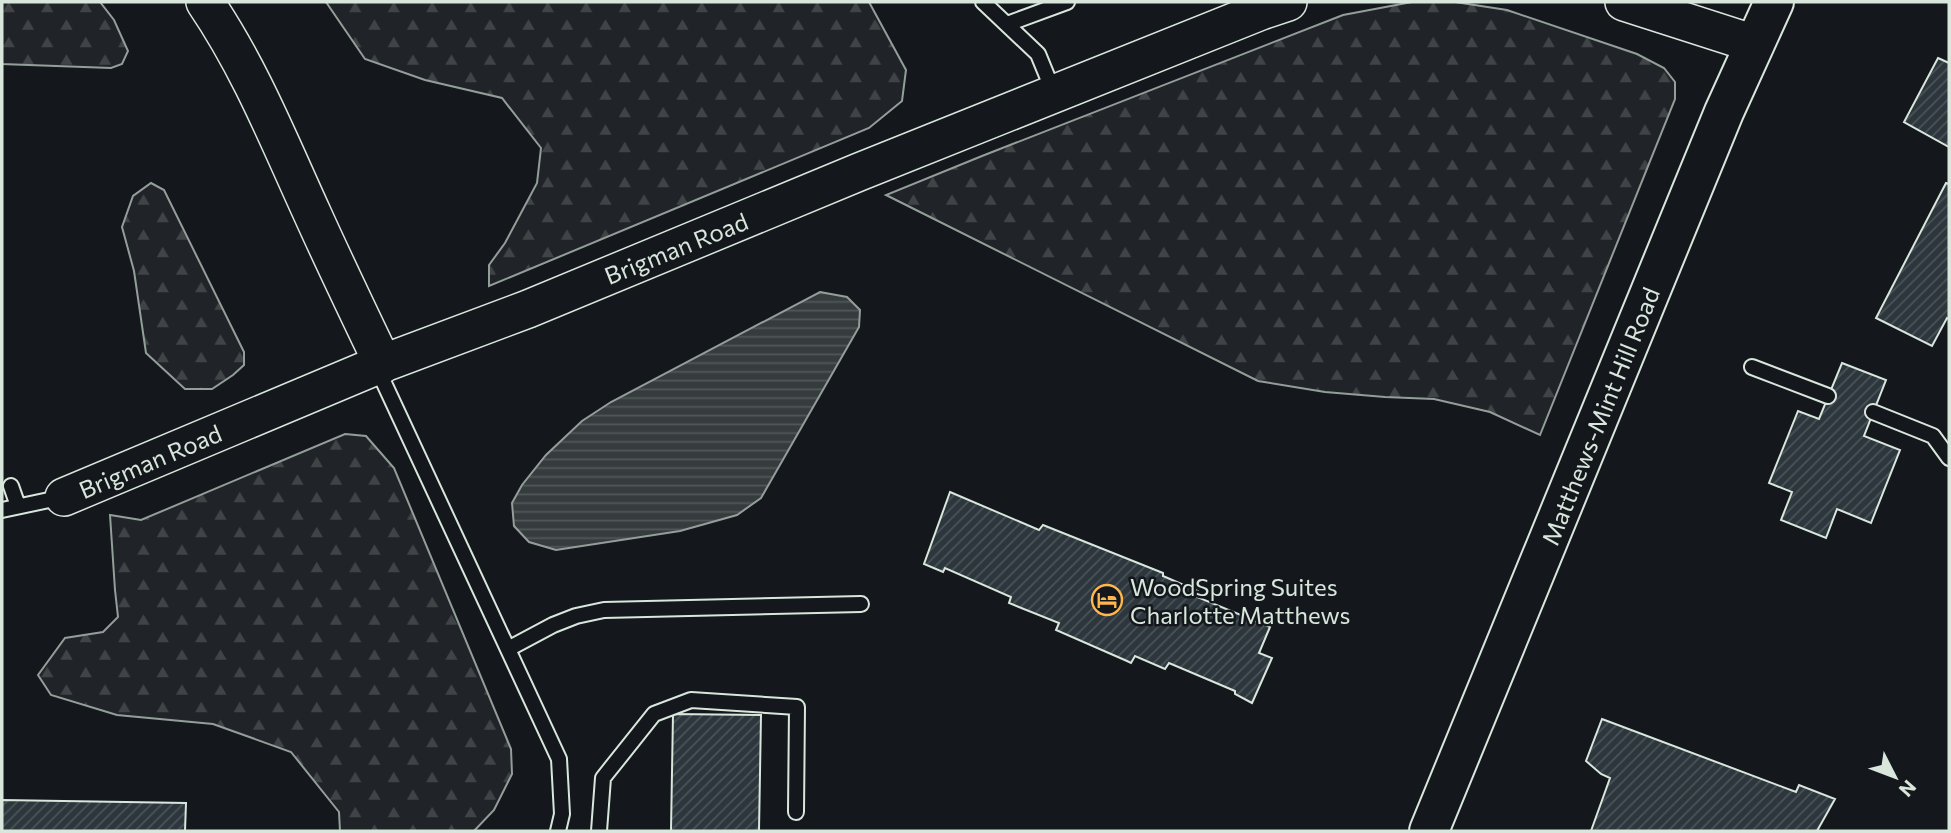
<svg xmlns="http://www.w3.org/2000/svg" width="1951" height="833" viewBox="0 0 1951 833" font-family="Commissioner,sans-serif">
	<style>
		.forest { fill: url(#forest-firs); stroke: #939e99; stroke-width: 2 }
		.water { fill: url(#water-rules); stroke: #939e99; stroke-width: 2 }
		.building { fill: url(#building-hatch); stroke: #d8e6dc; stroke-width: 2 }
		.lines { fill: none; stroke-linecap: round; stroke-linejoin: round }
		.service-casing { stroke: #d8e6dc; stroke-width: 18 }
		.tertiary-casing { stroke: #d8e6dc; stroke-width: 40 }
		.secondary-casing { stroke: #d8e6dc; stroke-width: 42 }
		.service { stroke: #14181c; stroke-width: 14 }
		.tertiary { stroke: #14181c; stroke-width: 37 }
		.secondary { stroke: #14181c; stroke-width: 38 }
		.labels { text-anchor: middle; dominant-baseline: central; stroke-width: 5; stroke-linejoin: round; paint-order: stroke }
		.street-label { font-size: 24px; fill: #d8e6dc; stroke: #14181c }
		.poi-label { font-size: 24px; fill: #d8e6dc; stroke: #14181c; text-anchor: start }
	</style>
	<defs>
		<pattern id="forest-firs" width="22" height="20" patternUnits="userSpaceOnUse" patternTransform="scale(1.75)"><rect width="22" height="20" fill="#202428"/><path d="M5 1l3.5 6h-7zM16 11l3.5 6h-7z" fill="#404447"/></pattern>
		<pattern id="water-rules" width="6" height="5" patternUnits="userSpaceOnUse" patternTransform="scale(1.75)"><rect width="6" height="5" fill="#363b3e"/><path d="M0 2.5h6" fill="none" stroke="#525759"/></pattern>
		<pattern id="building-hatch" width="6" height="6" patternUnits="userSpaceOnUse" patternTransform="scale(1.75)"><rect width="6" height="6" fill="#2c363c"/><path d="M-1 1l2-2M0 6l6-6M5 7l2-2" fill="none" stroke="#4a5358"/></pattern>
	</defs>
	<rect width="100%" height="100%" fill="#14181c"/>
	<path class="forest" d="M2 2H100L114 20 128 51 122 64 111 68 2 64Z
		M326 2H869L906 70 902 101 869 128 489 286V265L505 243 537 183 541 148 502 98 425 80 365 59Z
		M1412 2H1455L1507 10 1637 54 1664 68 1675 82V99L1540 435 1490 412 1434 399 1385 397 1325 392 1258 381 886 195 982 156 1343 15Z
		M151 183 164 190 244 352V365L233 375 212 389H185L146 353 134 271 122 227 133 196Z
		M345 434 366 436 394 468 511 749 512 774 494 810 474 831H340L339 812 291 752 213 724 117 715 51 695 38 675 65 638 103 632 118 617 115 590 110 515 141 520Z"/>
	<path class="water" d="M820 292 847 297 860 310 859 327 761 498 737 515 680 531 556 550 529 542 514 526 512 503 522 485 546 455 582 421 611 402Z"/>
	<path class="building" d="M1938 58 1949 63V147L1904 122Z
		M1946 183 1949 184V319L1947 318 1932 346 1876 318Z
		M1842 363 1886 380 1864 436 1900 450 1871 523 1837 509 1826 538 1781 520 1792 492 1769 483 1798 411 1819 419Z
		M950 492 1039 530 1043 525 1163 573V576L1198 591 1197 597 1270 627 1259 653 1272 658 1252 703 1235 694V691L1169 663 1165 669 1135 656 1131 663 1127 661 1056 630 1059 623 1009 603 1011 597 945 568 943 572 924 564Z
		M673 714 761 715 759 831H671Z
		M1602 719 1796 792 1799 785 1835 799 1817 831H1591L1610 778 1601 774 1586 761Z
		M2 800 186 803 185 831H2Z"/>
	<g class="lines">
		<g class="service-casing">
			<path id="service" d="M983 2 1038 54 1054 93
				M1007 24 1067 2
				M1752 367 1828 396
				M377 368 559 759 562 814 558 831
				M1873 412 1933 436 1949 458
				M11 486 18 506
				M2 510 63 497
				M508 649 553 625 576 616 604 610 861 604
				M599 831 603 778 654 714 691 700 797 707 796 812"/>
		</g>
		<g class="tertiary-casing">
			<path id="tertiary" d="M205 2C250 68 279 141 312 213 335 264 359 314 383 364
				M1624 2 1755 44
				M64 497 376 366 528 309 859 172 1261 11 1288 2"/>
		</g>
		<g class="secondary-casing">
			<path id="secondary" d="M1429 831 1724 112 1774 2"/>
		</g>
		<use href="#service" class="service"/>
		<use href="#tertiary" class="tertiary"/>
		<use href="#secondary" class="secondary"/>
	</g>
	<defs>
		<g id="hotel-ring" transform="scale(1.575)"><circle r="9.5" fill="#14181c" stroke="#ffb74d" stroke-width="1.5"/><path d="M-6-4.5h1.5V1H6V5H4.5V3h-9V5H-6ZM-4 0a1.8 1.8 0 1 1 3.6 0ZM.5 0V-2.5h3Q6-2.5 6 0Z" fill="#ffb74d"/></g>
	</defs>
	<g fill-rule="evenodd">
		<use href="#hotel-ring" x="1107" y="600"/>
	</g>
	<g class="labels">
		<g class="street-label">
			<text transform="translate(676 248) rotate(-22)">Brigman Road</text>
			<text transform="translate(1600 416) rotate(-68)">Matthews-Mint Hill Road</text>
			<text transform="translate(150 461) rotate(-23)">Brigman Road</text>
		</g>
		<g class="poi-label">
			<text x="1130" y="586">WoodSpring Suites<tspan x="1130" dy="28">Charlotte Matthews</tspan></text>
		</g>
	</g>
	<rect width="1951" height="833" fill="none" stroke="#d8e6dc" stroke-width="7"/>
	<g transform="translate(1895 777) rotate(132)" stroke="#14181c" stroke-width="5" paint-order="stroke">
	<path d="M0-5L12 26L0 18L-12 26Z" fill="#d8e6dc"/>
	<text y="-10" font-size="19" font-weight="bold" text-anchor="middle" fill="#d8e6dc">N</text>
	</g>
</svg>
